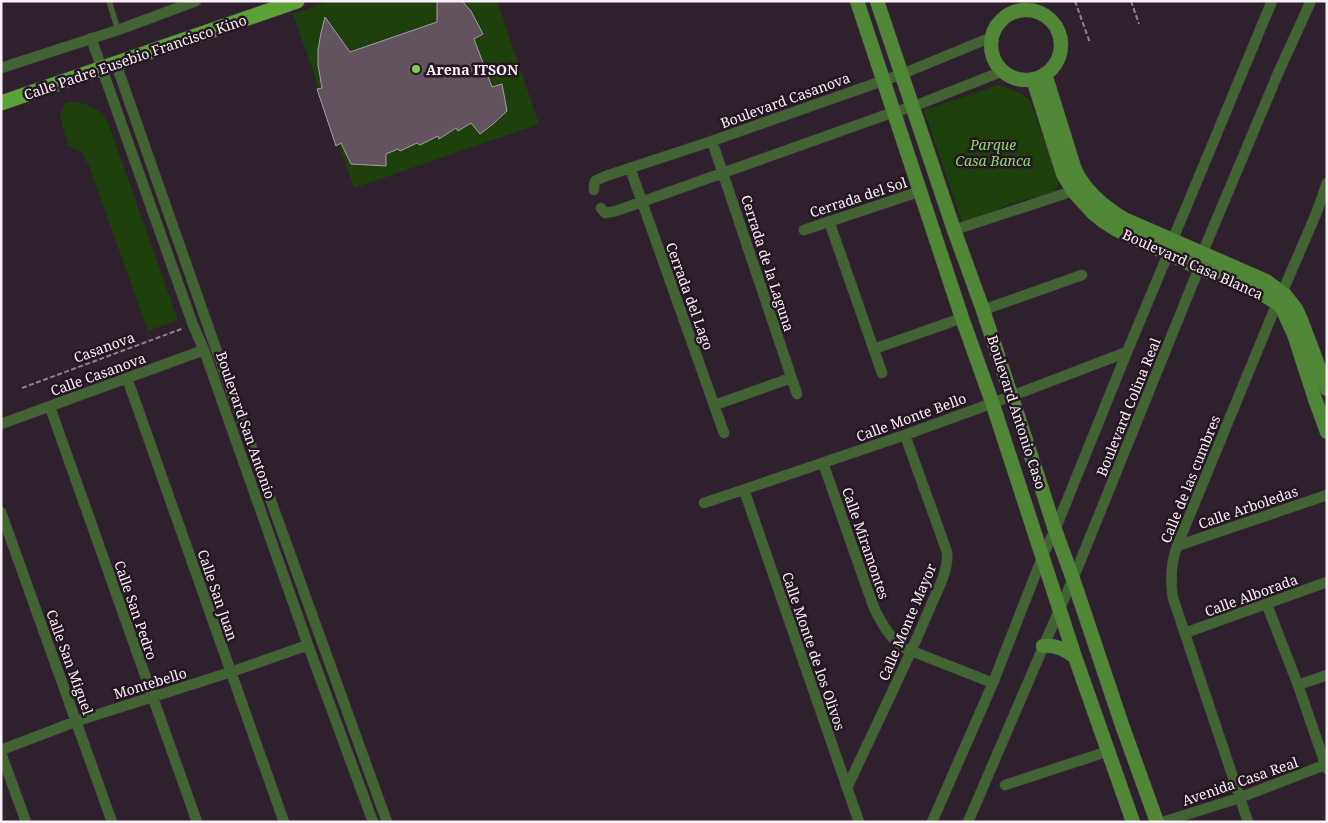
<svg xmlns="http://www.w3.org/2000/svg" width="1328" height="823" viewBox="0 0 1328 823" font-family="'Noto Serif',serif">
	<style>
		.green { fill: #1e410c }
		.building { fill: #62535f; stroke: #ab9aa8 }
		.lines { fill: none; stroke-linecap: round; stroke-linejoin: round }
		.lane-casing { stroke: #4b3d49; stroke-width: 6 }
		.street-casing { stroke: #4b3d49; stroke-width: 11 }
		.secondary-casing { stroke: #4b3d49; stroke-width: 15 }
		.primary-casing { stroke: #4b3d49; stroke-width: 16 }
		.path { stroke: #8e828c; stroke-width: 2; stroke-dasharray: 5 2.5; stroke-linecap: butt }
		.lane { stroke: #426433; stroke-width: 5 }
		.street { stroke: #426433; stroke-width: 10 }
		.secondary { stroke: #508736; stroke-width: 14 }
		.primary { stroke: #5aa236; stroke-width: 15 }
		.poi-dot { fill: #7cd155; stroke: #241722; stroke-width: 2 }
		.labels { text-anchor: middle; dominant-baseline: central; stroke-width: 5; stroke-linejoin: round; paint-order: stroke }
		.street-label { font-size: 14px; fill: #faf1f8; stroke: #241722 }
		.poi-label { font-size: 14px; font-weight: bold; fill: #faf1f8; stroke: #241722; text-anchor: start }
		.park-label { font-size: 14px; font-style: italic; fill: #8ed96e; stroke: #241722 }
	</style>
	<rect width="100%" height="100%" fill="#2e202c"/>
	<path class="green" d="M329 1H497L539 124 354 188 293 14Z
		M998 85 1018 92 1030 100 1059 183 1053 194 1012 203 963 224 924 110Z
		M70 102C89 103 94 106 107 120L178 320 148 331 89 166C83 153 82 151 68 146L60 116 64 104Z"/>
	<path class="building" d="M437 1H462L471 11 483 34 474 39 492 87 502 84 507 111 493 124 480 134 471 123 458 131 456 128 439 139 438 136 420 145 417 143 400 151 398 149 386 154V166L351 164 341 143 336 146 317 89 322 88 318 65V50L321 33 325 17 350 52 437 22Z"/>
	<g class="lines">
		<g class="lane-casing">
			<path id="lane" d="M109 1 118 30"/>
		</g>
		<g class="street-casing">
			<path id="street" d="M91 38 193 325 204 350 308 645 373 822
				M116 64 215 346 387 822
				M1 68 118 30 196 1
				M712 141 797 394
				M630 168 724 433
				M594 190V187L595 181 606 176 712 141 902 74 992 37
				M601 208 605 213 616 211 894 112 912 107 1003 71
				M829 221 882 373
				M804 230 921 191
				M954 230 1073 191
				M983 310 1082 275
				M874 349 962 318
				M127 378 284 822
				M715 405 791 378
				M50 407 197 822
				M1 424 204 350
				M823 463 874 608C883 625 888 636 904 648L993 683
				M744 490 859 822
				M704 503 905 435 1012 396 1127 352
				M1 512 112 822
				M1177 546 1327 495
				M1267 605 1298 685 1327 769
				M1185 633 1327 582
				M1298 685 1327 675
				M1 750 77 721 231 672 308 645
				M1 753 26 822
				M1005 785 1109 751
				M847 788C874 729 904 670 929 610 936 592 949 572 947 552L905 435
				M932 822 993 683 1043 555 1055 530 1127 352 1168 254 1173 239 1272 1
				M968 822 1060 608 1073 579 1199 268 1202 254 1279 71 1311 1
				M1163 822 1239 798 1327 764
				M1248 822 1173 598C1170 580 1171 563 1177 546L1277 303 1282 293 1316 214 1327 183"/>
		</g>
		<g class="secondary-casing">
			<path id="secondary" d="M857 1 962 318 992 402 1075 657 1133 822
				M877 1 954 230 983 310 1042 489 1055 530 1073 579 1122 725 1157 822
				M991 45a35 35 0 1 1 70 0a35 35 0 1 1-70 0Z
				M1045 74 1075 170C1085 191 1104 207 1124 219L1266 281 1285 295 1296 309 1301 320 1327 389
				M1033 79 1063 174 1073 191 1093 213 1103 221 1117 230 1199 268 1256 290 1277 303 1282 308 1294 334 1315 399 1327 432
				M1043 646C1056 645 1065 649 1075 657"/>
		</g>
		<g class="primary-casing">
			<path id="primary" d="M1 103 297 1"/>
		</g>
		<path class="path" d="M1075 1 1090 43
			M1131 1 1139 24
			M22 388 184 328"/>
		<use href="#lane" class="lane"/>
		<use href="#street" class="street"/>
		<use href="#secondary" class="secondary"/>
		<use href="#primary" class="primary"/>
	</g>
	<circle class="poi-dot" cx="416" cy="69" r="5"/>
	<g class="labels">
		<g class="street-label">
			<text transform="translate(135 57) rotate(-19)">Calle Padre Eusebio Francisco Kino</text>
			<text transform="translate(785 100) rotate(-20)">Boulevard Casanova</text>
			<text transform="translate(858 197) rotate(-18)">Cerrada del Sol</text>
			<text transform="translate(768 263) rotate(72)">Cerrada de la Laguna</text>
			<text transform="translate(1193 264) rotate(24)">Boulevard Casa Blanca</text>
			<text transform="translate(690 296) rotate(70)">Cerrada del Lago</text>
			<text transform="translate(104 347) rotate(-20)">Casanova</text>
			<text transform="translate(98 374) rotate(-20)">Calle Casanova</text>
			<text transform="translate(1128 407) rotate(-68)">Boulevard Colina Real</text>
			<text transform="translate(1017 412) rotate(72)">Boulevard Antonio Caso</text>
			<text transform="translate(911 417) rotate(-20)">Calle Monte Bello</text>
			<text transform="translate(246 425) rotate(71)">Boulevard San Antonio</text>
			<text transform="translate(1190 479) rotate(-68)">Calle de las cumbres</text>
			<text transform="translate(1248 507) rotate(-19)">Calle Arboledas</text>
			<text transform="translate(866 543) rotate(71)">Calle Miramontes</text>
			<text transform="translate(218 595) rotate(71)">Calle San Juan</text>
			<text transform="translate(1251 595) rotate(-20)">Calle Alborada</text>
			<text transform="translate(136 610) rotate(71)">Calle San Pedro</text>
			<text transform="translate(907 622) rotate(-67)">Calle Monte Mayor</text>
			<text transform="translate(814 651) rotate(71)">Calle Monte de los Olivos</text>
			<text transform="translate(70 662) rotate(70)">Calle San Miguel</text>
			<text transform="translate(150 683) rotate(-17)">Montebello</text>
			<text transform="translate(1240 781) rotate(-19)">Avenida Casa Real</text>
		</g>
		<g class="poi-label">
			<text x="426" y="69">Arena ITSON</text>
		</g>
		<g class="park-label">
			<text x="993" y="144">Parque<tspan x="993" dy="16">Casa Banca</tspan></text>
		</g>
	</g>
	<rect width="1328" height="823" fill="none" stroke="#faf1f8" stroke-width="5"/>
</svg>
